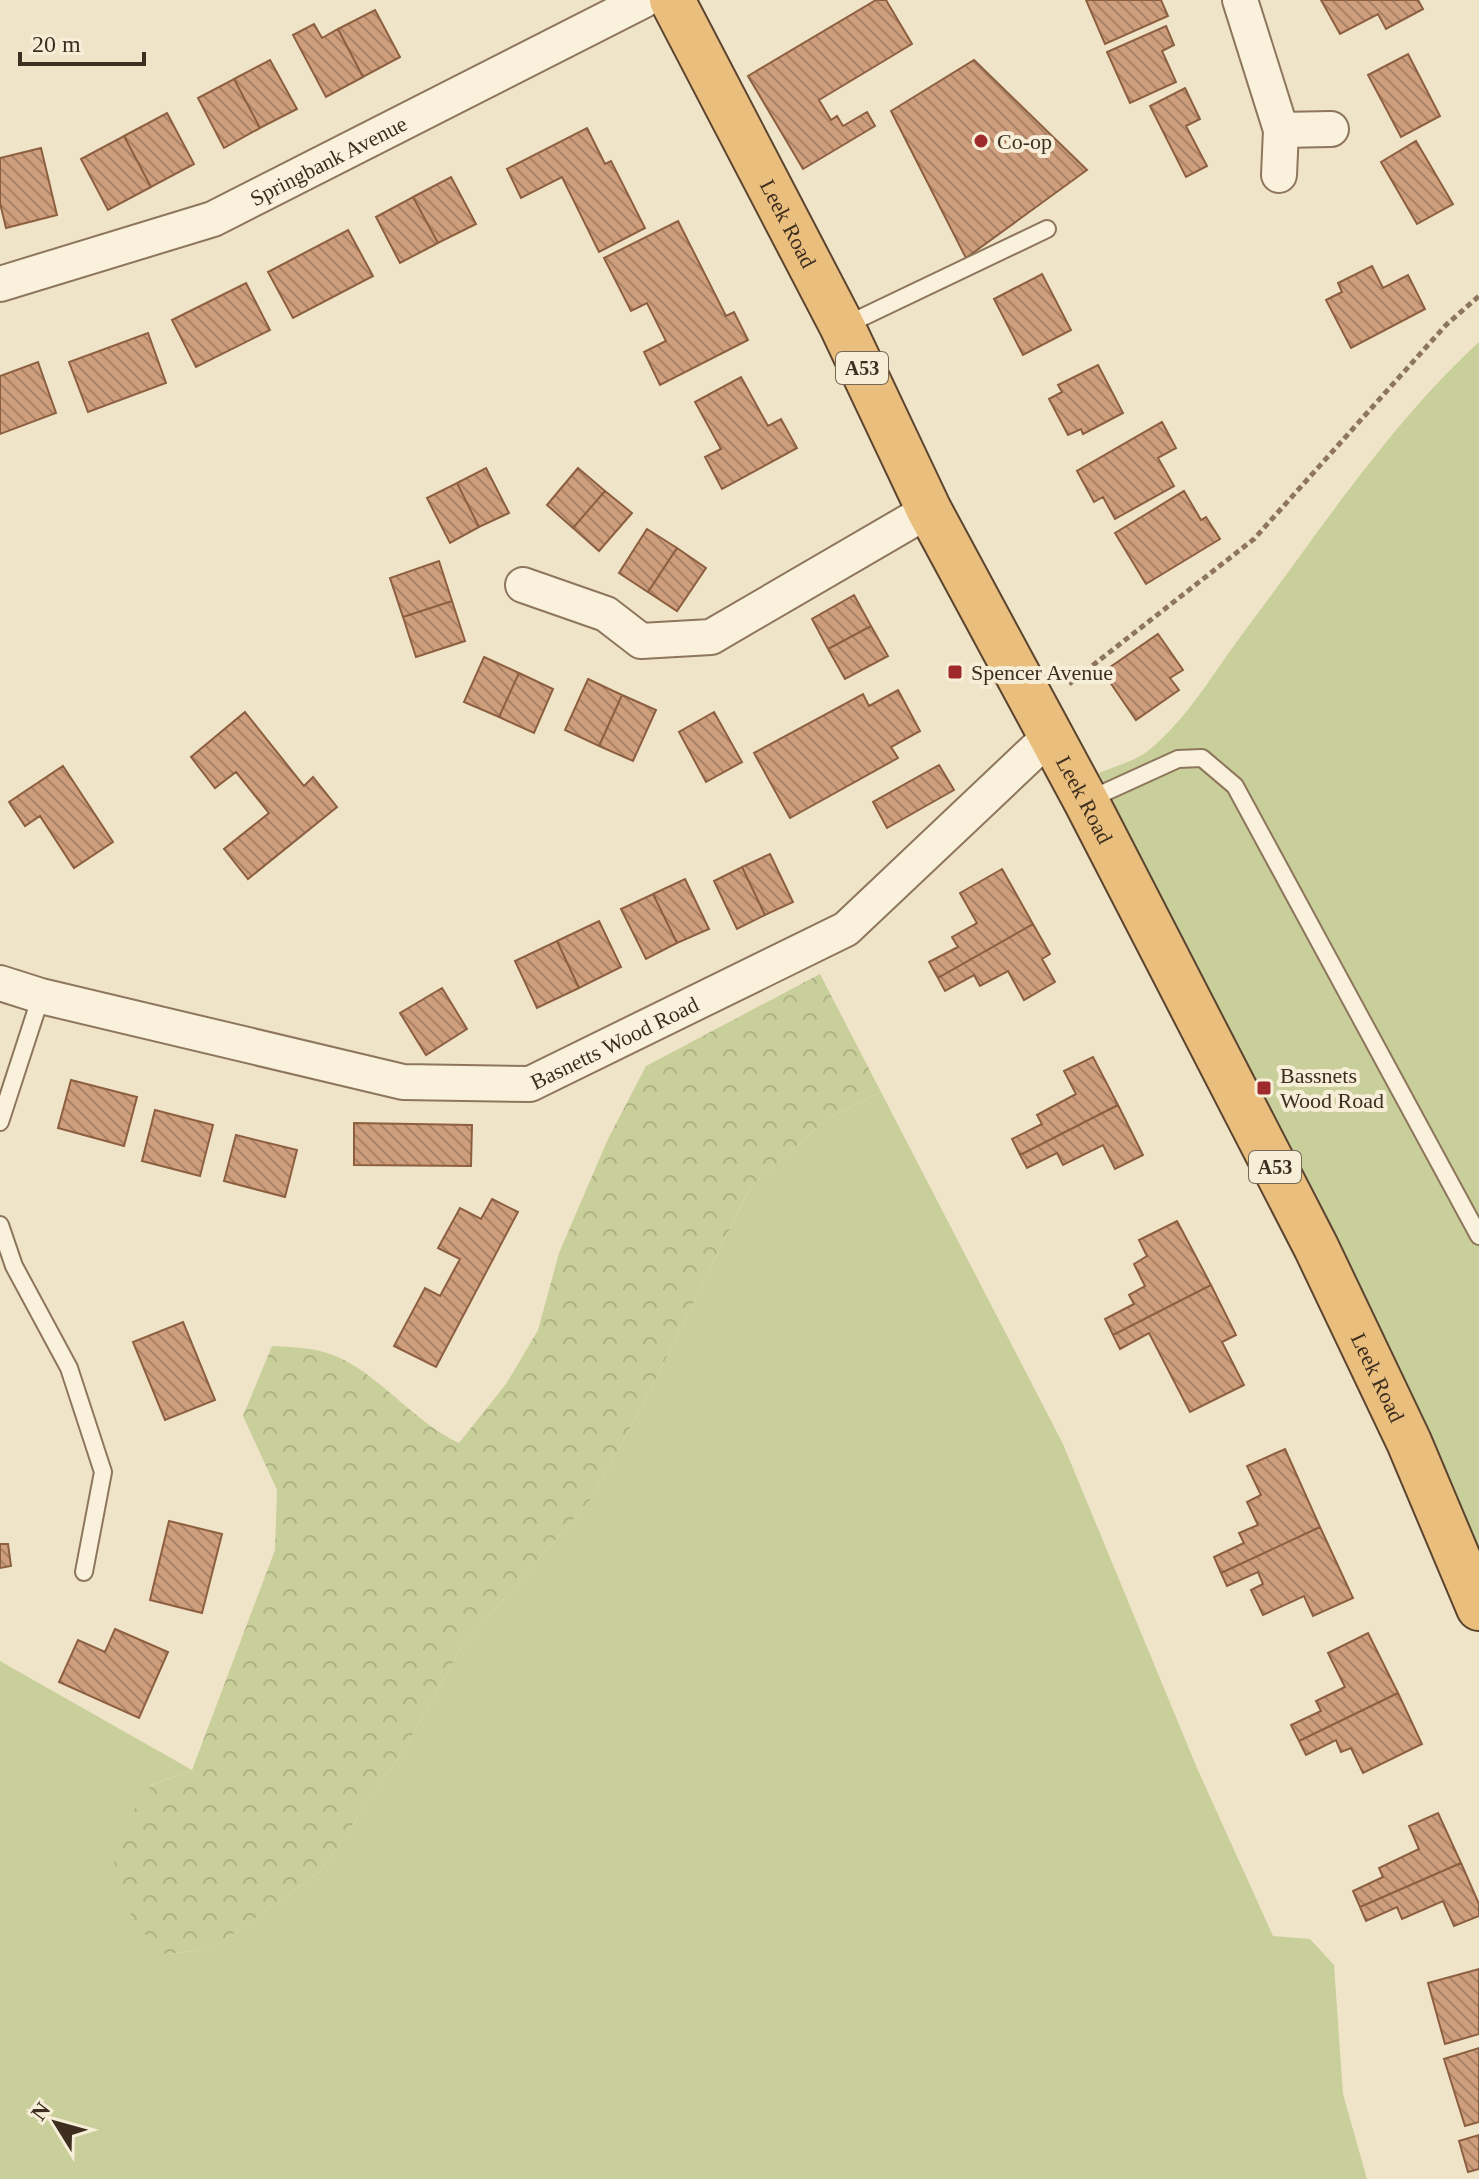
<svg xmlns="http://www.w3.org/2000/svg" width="1479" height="2179" viewBox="0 0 1479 2179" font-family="'Times New Roman',serif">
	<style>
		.green { fill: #c9cf9b }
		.forest { fill: url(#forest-crowns) }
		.building { fill: url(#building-back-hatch); stroke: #8d5f41; stroke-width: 2 }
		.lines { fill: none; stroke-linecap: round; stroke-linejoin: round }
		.service-casing { stroke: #8d765c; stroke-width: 20 }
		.minor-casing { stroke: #8d765c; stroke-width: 38 }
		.trunk-casing { stroke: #5b4430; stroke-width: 48 }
		.path { stroke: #8d765c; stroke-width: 5; stroke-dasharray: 6 4; stroke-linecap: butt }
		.service { stroke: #faf1dc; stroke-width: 16 }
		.minor { stroke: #faf1dc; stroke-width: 34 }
		.trunk { stroke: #eabe7c; stroke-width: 44 }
		.poi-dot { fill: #9e2a2b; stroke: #f7eed8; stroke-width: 3 }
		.labels { text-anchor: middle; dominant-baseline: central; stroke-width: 8; stroke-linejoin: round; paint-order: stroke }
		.shield { fill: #f7eed8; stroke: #756857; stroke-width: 2 }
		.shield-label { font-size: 20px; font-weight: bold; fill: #3d2e20 }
		.poi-label { font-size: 22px; fill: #3d2e20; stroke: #f7eed8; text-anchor: start }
		.street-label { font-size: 22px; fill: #3d2e20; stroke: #f7eed8 }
	</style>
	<defs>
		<pattern id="forest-crowns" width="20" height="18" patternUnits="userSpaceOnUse" patternTransform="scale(2)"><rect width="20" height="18" fill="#c9cf9b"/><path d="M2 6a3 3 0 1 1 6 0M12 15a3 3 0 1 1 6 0" fill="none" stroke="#aeb285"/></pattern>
		<pattern id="building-back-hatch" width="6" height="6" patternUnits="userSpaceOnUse" patternTransform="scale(2)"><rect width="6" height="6" fill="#cf9f7d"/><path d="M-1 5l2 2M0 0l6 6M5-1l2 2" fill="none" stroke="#a98266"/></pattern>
	</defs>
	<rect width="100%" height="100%" fill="#f0e4c8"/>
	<path class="green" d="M1479 342V1555L1099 773C1115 766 1136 761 1149 750 1188 718 1211 676 1241 636 1314 539 1390 423 1479 342Z
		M881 1092 1063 1444 1197 1768 1273 1936 1310 1939 1334 1965 1343 2094 1367 2179H0V1661L192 1770 151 1785 165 1954 212 1949 320 1872 404 1750 461 1648 591 1499 645 1401 751 1186 827 1119Z"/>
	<path class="forest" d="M820 974 881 1092 827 1119 751 1186 645 1401 591 1499 461 1648 404 1750 320 1872 212 1949 165 1954 133 1922 109 1845 152 1785 192 1770 275 1550 277 1490 243 1416 272 1346C297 1347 322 1348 344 1360 386 1382 416 1423 459 1443L506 1384 538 1330 559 1253 608 1139 646 1066Z"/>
	<path class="building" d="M876 0H886L912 44 819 100 831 120 837 116 843 126 867 112 875 126 803 169 748 76Z
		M1086 0H1161L1168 16 1105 44Z
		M1321 0H1418L1423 9 1386 29 1378 14 1340 34Z
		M375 10 400 57 363 77 338 29Z
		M314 24 322 38 338 29 363 77 326 97 293 35Z
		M1166 26 1174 45 1162 51 1176 82 1130 103 1107 52Z
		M1408 54 1440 116 1401 137 1368 75Z
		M270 60 297 109 260 128 234 79Z
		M974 60 1087 170 966 258 891 111Z
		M234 79 260 128 224 148 198 98Z
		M1185 88 1200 119 1186 126 1207 166 1186 177 1150 106Z
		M167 113 194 164 151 187 124 136Z
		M587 128 605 164 611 161 645 228 599 252 562 177 521 198 507 169Z
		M124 136 151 187 108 210 81 159Z
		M1416 141 1453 204 1417 224 1381 162Z
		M41 148 57 215 6 228 0 203V158Z
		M451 177 476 224 438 243 413 197Z
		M413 197 438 243 400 263 376 217Z
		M678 221 726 316 734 312 748 340 660 385 644 352 666 341 647 303 631 311 604 258Z
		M348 230 373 276 293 318 268 272Z
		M1372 266 1383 288 1408 275 1425 309 1351 348 1326 300 1342 292 1338 283Z
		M1042 274 1071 330 1023 355 994 299Z
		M246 283 270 330 196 367 172 320Z
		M148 333 166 383 88 412 69 362Z
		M38 362 56 413 0 434V376Z
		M1098 365 1123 413 1083 434 1081 429 1068 435 1049 399 1062 392 1058 385Z
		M741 377 768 426 781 419 797 448 722 489 705 457 721 449 695 402Z
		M1162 422 1176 448 1158 458 1174 486 1115 519 1103 497 1094 502 1077 471Z
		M486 468 509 513 479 527 457 483Z
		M578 468 605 491 573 528 547 505Z
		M457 483 479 527 450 543 427 498Z
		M605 491 632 513 599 551 573 528Z
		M1184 491 1201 520 1206 517 1220 539 1146 584 1115 533Z
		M647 529 677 548 648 592 619 573Z
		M677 548 706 568 677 611 648 592Z
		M439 561 452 601 403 617 390 578Z
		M854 595 871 626 828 649 812 619Z
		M452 601 465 641 416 657 403 617Z
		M871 626 888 656 845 679 828 649Z
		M1158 634 1183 670 1170 678 1179 690 1136 720 1103 672Z
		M484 657 519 673 499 717 464 702Z
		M519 673 553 689 534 733 499 717Z
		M588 679 622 695 599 746 565 730Z
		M898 690 920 731 891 747 898 758 790 818 754 753 863 694 869 706Z
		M622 695 656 710 633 761 599 746Z
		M245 712 304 786 313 777 337 807 248 879 224 849 269 813 236 772 215 788 191 757Z
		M714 712 742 762 706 782 679 732Z
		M939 765 954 790 887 828 873 802Z
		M63 766 113 842 74 868 40 816 25 826 9 802Z
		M770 854 793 902 765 915 742 867Z
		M742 867 765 915 737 929 714 881Z
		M1002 869 1033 924 938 978 929 962 958 947 952 937 977 923 960 893Z
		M685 879 709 929 677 943 653 894Z
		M653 894 677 943 646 959 621 909Z
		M599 921 621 967 579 988 557 941Z
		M1033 924 1050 954 1042 959 1055 982 1024 1000 1008 971 980 986 974 975 945 991 938 978Z
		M557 941 579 988 537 1008 515 961Z
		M442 988 467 1029 426 1055 400 1013Z
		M1093 1057 1118 1105 1020 1155 1012 1139 1042 1124 1037 1115 1076 1094 1064 1071Z
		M71 1080 137 1097 124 1146 58 1128Z
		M1118 1105 1143 1155 1115 1169 1103 1145 1063 1165 1057 1153 1027 1168 1020 1155Z
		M155 1110 213 1125 200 1176 142 1161Z
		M354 1123 472 1125 471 1166 354 1165Z
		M236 1135 297 1150 285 1197 224 1181Z
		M492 1199 518 1212 436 1367 394 1346 425 1288 440 1296 460 1259 438 1248 460 1208 481 1219Z
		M1177 1221 1211 1285 1113 1335 1105 1319 1134 1304 1129 1295 1145 1286 1134 1264 1147 1256 1139 1240Z
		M1211 1285 1236 1335 1222 1342 1244 1385 1190 1412 1149 1333 1120 1349 1113 1335Z
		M183 1322 215 1400 165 1420 133 1342Z
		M1285 1449 1320 1527 1221 1573 1214 1557 1244 1543 1239 1533 1258 1525 1247 1502 1261 1495 1247 1466Z
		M169 1521 222 1534 202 1613 150 1600Z
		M1320 1527 1353 1598 1313 1616 1304 1596 1263 1615 1251 1590 1263 1584 1258 1572 1227 1586 1221 1573Z
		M0 1544H8L11 1566 0 1568Z
		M115 1629 168 1652 139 1718 59 1682 78 1640 105 1652Z
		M1368 1633 1398 1693 1299 1741 1291 1725 1321 1711 1316 1701 1345 1687 1328 1653Z
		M1398 1693 1422 1744 1363 1773 1351 1748 1341 1752 1336 1740 1306 1755 1299 1741Z
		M1438 1813 1461 1863 1360 1907 1353 1891 1383 1877 1379 1868 1419 1849 1409 1826Z
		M1461 1863 1479 1904V1916L1454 1926 1443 1901 1402 1919 1397 1907 1366 1921 1360 1907Z
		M1479 1969V2034L1445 2044 1428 1983Z
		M1479 2048V2122L1465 2126 1444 2059Z
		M1479 2135V2169L1468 2172 1459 2141Z"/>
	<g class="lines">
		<g class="service-casing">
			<path id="service" d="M844 326 1047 229
				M1088 800 1178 759 1202 758 1235 786 1479 1236
				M0 1122 41 996
				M0 1225 14 1266 69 1368 103 1472 84 1572"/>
		</g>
		<g class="minor-casing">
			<g id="minor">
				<path d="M1240 0 1281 130 1279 175"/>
				<path d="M1281 130 1331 129"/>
				<path id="s1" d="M0 284 213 219 644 0"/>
				<path d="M523 585 606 614 641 641 711 637 929 510"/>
				<path id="s2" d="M0 983 41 996 403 1082 530 1084 846 929 1050 736"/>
			</g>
		</g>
		<g class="trunk-casing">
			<g id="trunk">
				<path id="s3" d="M672 0 842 326 929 510 1086 801 1316 1247 1409 1442 1479 1608"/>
			</g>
		</g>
		<path class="path" d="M1069 684 1254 539 1446 325 1479 296"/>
		<use href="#service" class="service"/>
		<use href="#minor" class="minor"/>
		<use href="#trunk" class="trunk"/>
	</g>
	<g class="poi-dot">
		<circle cx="981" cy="141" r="8"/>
		<rect x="947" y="664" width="16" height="16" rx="4"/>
		<rect x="1256" y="1080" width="16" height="16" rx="4"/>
	</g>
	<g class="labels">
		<g class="shield">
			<rect x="836" y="352" width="52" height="32" rx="6"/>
			<rect x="1249" y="1151" width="52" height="32" rx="6"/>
		</g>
		<g class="shield-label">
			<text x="862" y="368">A53</text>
			<text x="1275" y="1167">A53</text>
		</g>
		<g class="poi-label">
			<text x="997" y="141">Co-op</text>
			<text x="971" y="672">Spencer Avenue</text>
			<text x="1280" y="1075">Bassnets<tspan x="1280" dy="25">Wood Road</tspan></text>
		</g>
		<g class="street-label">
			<text stroke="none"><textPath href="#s1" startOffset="352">Springbank Avenue</textPath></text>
			<text stroke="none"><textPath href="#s3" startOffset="252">Leek Road</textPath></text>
			<text stroke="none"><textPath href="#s3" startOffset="900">Leek Road</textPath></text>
			<text stroke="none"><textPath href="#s2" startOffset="636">Basnetts Wood Road</textPath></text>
			<text stroke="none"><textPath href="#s3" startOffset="1548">Leek Road</textPath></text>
		</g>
	</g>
	<g transform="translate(56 2123) rotate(307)" stroke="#f7eed8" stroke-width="6" paint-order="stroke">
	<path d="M0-6L14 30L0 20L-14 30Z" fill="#3d2e20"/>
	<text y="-12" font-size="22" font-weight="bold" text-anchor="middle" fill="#3d2e20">N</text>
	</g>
	<path d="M20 52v12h124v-12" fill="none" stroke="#3d2e20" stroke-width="4"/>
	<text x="32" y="52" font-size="24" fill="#3d2e20" stroke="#f7eed8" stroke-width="6" paint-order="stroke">20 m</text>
</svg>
